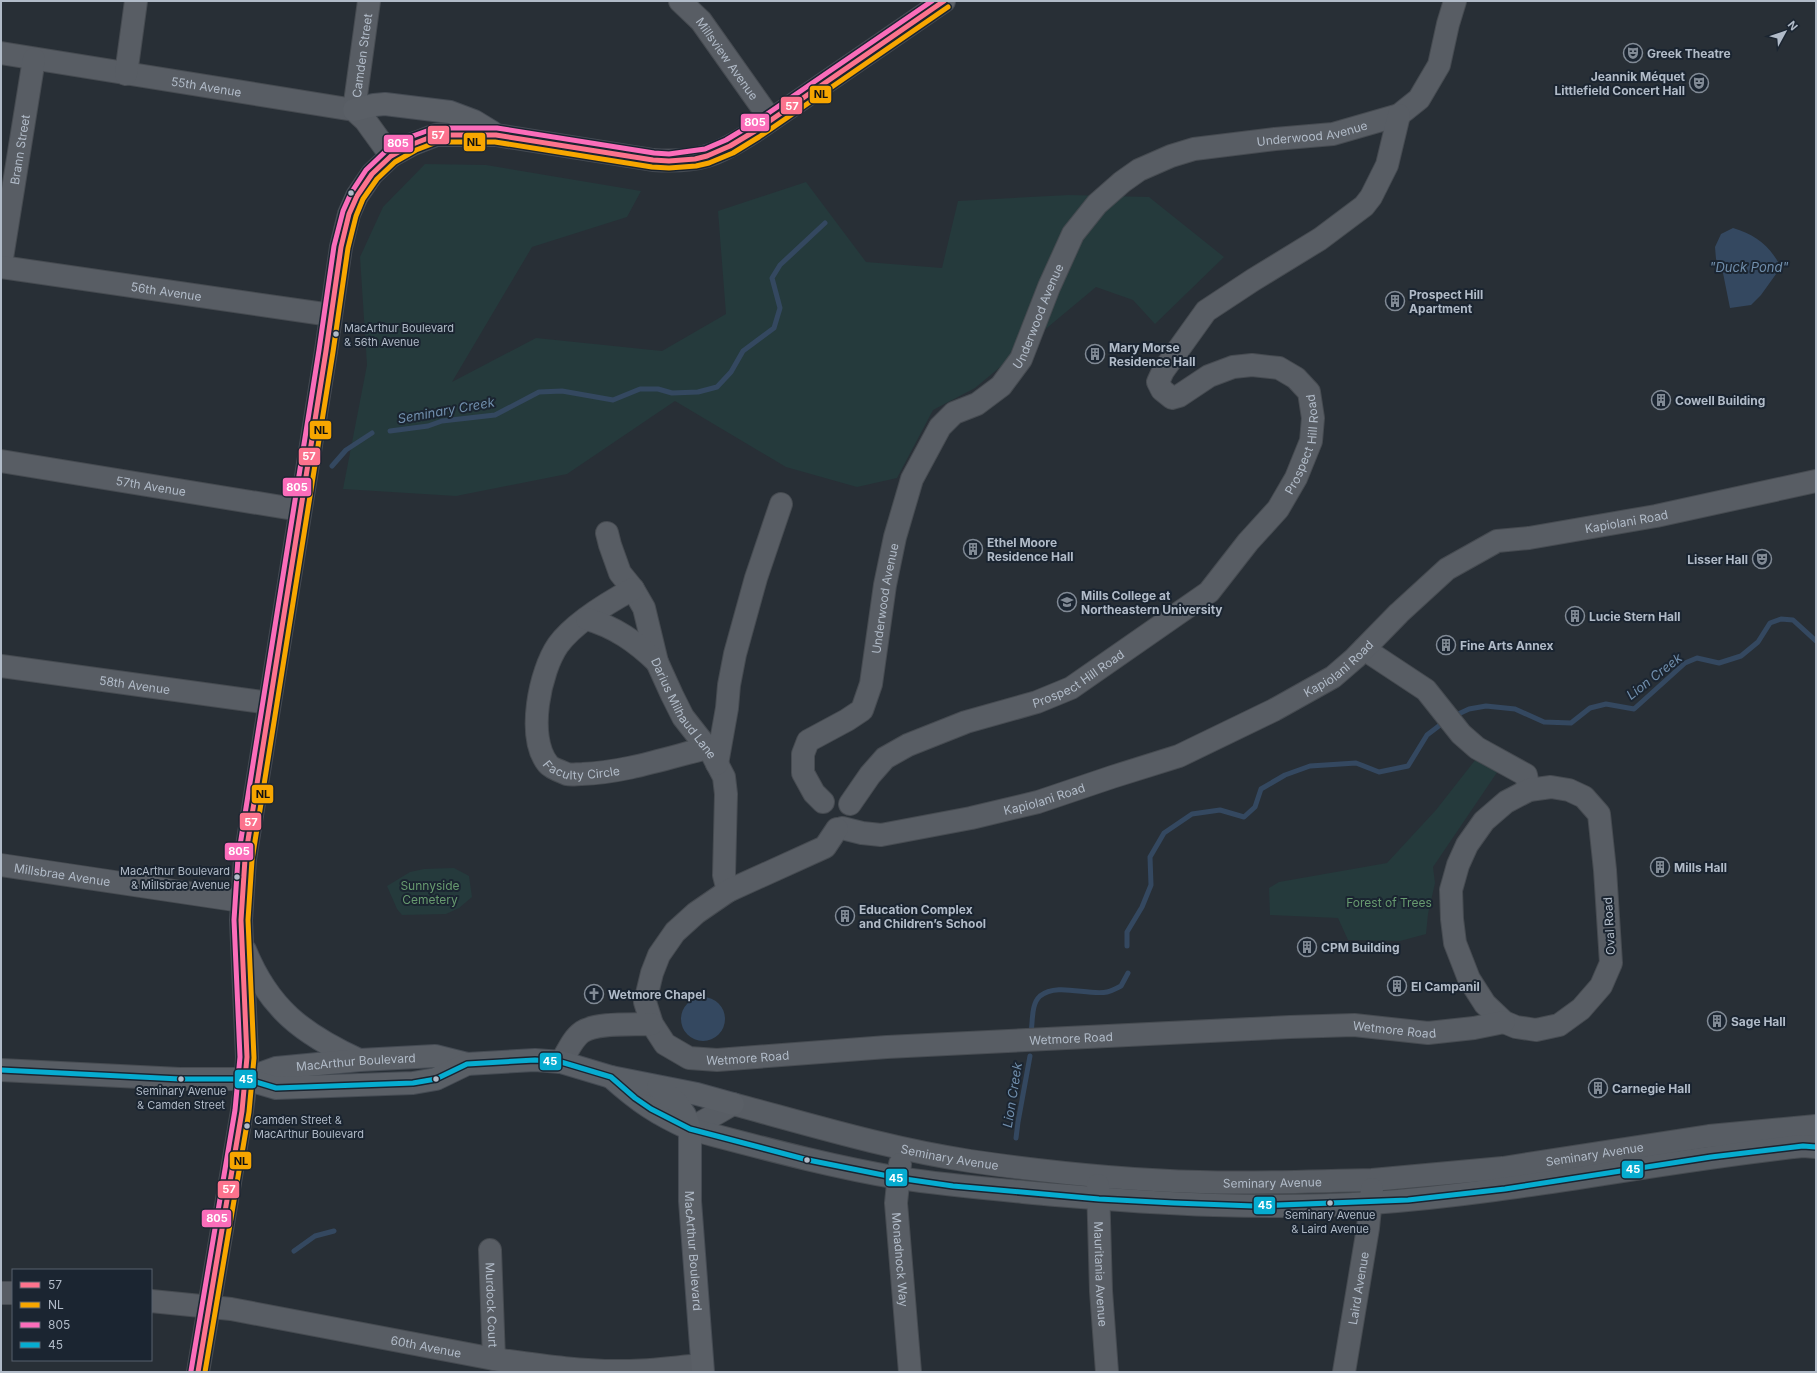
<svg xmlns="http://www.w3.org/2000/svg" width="1817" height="1373" viewBox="0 0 1817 1373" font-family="Inter,sans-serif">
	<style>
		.green { fill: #253a3c }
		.water { fill: #344860 }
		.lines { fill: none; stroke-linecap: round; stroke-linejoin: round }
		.stream { stroke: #344860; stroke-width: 5 }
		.minor-casing { stroke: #464b51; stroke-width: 24 }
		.major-casing { stroke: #454b53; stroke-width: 24 }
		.minor { stroke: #585d64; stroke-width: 22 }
		.major { stroke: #5a5f66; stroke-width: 22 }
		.bus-1-casing { stroke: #1b2531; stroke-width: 8 }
		.bus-2-casing { stroke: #1b2531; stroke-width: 8 }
		.bus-3-casing { stroke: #1b2531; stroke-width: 8 }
		.bus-4-casing { stroke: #1b2531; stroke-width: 8 }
		.bus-1 { stroke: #fc738d; stroke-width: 5 }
		.bus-2 { stroke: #f7a600; stroke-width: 5 }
		.bus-3 { stroke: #fb6dba; stroke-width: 5 }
		.bus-4 { stroke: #06acd0; stroke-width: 5 }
		.bus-dot { fill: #b1bbc8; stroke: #1b2531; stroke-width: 1.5 }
		.labels { text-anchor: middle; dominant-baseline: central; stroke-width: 4; stroke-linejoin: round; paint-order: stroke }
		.bus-label { font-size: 11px; fill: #b1bbc8; stroke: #1b2531; text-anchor: start }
		.poi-label { font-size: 12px; font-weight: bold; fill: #b1bbc8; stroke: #1b2531; text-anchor: start }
		.street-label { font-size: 12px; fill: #b1bbc8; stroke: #1b2531 }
		.park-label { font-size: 12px; fill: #679a6f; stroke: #1b2531 }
		.water-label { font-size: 13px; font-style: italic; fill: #708eac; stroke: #1b2531 }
		.line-badge { stroke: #1b2531; stroke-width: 1.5 }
		.badge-label { font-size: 11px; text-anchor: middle; font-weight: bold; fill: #fff }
		.pale-badge-label { font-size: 11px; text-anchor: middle; font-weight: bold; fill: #111 }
	</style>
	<rect width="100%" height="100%" fill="#282f36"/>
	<path class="green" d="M425 164 486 165 641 191 627 217 532 247 452 382 536 338 662 351 726 314 718 211 806 182 866 262 942 268 958 201 1069 195 1149 197 1224 257 1155 324 1133 300 1096 287 975 388 933 410 897 478 857 487 786 467 675 401 567 474 456 496 343 489 367 365 360 257 383 207Z
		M1476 759 1498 771 1433 867 1435 883 1428 914 1426 934 1400 941 1348 940 1338 918 1270 915 1269 888 1279 882 1387 863 1436 810Z
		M454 868 469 876 472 897 459 908 446 914 402 915 397 909 387 886 410 872 424 869Z"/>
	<path class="water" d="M1733 228C1756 235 1769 245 1781 267L1761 295 1751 305 1730 308 1723 273 1716 259 1715 247 1721 234Z
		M681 1019a22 22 0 1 1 44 0a22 22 0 1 1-44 0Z"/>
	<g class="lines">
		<path class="stream" d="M390 431 428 426 442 421 495 415 539 392 562 391 613 400 640 389H658L672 393 698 392 717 387 731 372 743 351 774 328 780 308 772 278 780 265 825 223
			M332 466 346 450 372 433
			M1454 716 1469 709 1486 706 1515 709 1544 722 1571 723 1590 708 1606 704 1634 709 1685 663 1697 658 1719 663 1741 656 1758 642 1770 623 1781 619 1793 620 1816 641
			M1127 946V932L1142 907 1151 885 1150 857 1164 833 1192 814 1220 810 1244 817 1255 807 1261 789 1285 775 1310 766 1356 763 1379 772 1408 766 1427 735 1444 722
			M1031 1032C1033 1021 1031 1004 1040 996 1057 982 1088 996 1107 992 1112 991 1117 988 1121 986L1128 973
			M1016 1138 1018 1122 1030 1056
			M294 1251 315 1236 334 1231"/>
		<g class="minor-casing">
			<g id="minor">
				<path id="s1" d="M680 1 701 21 771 120"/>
				<path id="s2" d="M1 53 354 110 365 120 391 156"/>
				<path d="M126 74 136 1"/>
				<path id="s3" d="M354 110 369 1"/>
				<path id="s4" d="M1 264 34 59"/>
				<path id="s5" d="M1 267 331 315"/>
				<path id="s6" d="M1 461 300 510"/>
				<path id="s7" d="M607 533 610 545 620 573 633 589 644 608 657 662 672 695 683 717 712 754 724 777 726 794 724 875 728 891"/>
				<path id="s8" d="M633 589C609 602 574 623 558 645 540 671 526 737 548 764 551 768 562 772 567 774 571 775 577 774 582 774 622 773 667 758 707 748"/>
				<path d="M587 619C615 627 636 642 657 662"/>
				<path d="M1364 649 1426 690 1461 734 1477 748 1526 775 1529 790"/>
				<path id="s9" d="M1 666 269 703"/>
				<path d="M717 764 727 708 729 685 735 654 756 578 781 504"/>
				<path d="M1551 787 1569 790 1584 797 1599 814 1605 870 1611 963 1601 986 1581 1009 1559 1025 1536 1030 1516 1027 1504 1022 1485 1004 1469 979 1455 943 1452 919 1451 890 1458 865 1467 845 1484 821 1506 802 1529 790Z"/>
				<path id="s10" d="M823 802 814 793 803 773V754L808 741 847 720 862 710 871 684 885 585 895 537 912 479 940 427 954 413 977 404 1001 386 1021 359 1049 287 1073 234 1097 204 1122 182 1139 170 1171 156 1194 149 1275 139 1333 134 1399 115 1419 99 1439 65 1448 24 1455 1"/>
				<path id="s11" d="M850 804 870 775 885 758 908 745 966 722 1037 702 1071 688 1209 592 1248 542 1278 509 1296 478 1311 441 1313 418 1309 392 1296 378 1279 368 1252 365 1233 367 1209 376 1179 396 1172 398 1162 390 1158 382 1163 371 1206 311 1253 280 1320 239 1364 206 1371 197 1387 165 1399 115"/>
				<path id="s12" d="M842 828 862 833 881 835 971 818 1038 802 1112 777 1179 756 1274 710 1333 677 1355 658 1399 613 1447 569 1497 541 1529 538 1656 516 1816 481"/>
				<path id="s13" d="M837 829 825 847 728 891 696 913 675 932 659 955 652 973 645 1002 652 1024 665 1044 689 1058 717 1060 887 1047 1290 1027 1354 1025 1428 1033 1474 1028 1504 1022"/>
				<path id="s14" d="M1 865 241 901"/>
				<path d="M561 1062C567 1053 572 1039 582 1032 597 1022 633 1025 652 1024"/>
				<path d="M1 1070 180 1079H246L242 1111 198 1372"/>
				<path id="s15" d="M690 1129 733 1104C811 1125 890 1149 970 1161 1046 1172 1123 1180 1200 1182 1257 1184 1315 1181 1372 1180L1503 1168 1709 1136 1816 1126"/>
				<path d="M690 1129C759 1147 828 1166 899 1178 951 1186 1004 1190 1056 1195 1161 1204 1267 1210 1372 1203 1517 1193 1659 1161 1803 1146L1816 1147"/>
				<path id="s16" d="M900 1164 896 1203 910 1372"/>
				<path id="s17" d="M1098 1185 1101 1291 1107 1372"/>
				<path id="s18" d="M490 1250 494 1359"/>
				<path d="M1 1293H13"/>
				<path id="s19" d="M151 1301 231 1309 494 1359C537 1365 582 1372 625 1371 651 1371 677 1367 702 1365"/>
				<path id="s20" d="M1344 1372 1368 1228 1372 1189"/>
			</g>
		</g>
		<g class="major-casing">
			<g id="major">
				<path d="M354 110 374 105 385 104 450 112 474 121 492 132"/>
				<path d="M245 950C269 1009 303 1034 359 1060"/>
				<path d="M611 1077C639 1102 657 1114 690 1129"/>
				<path d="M246 1079 247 1057 241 920 245 859 326 351 341 247 349 214 357 196 372 174 391 156 413 144 436 135H496L653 160C699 163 717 156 755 131L944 1"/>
				<path id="s21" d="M246 1079 276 1068 360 1060 435 1056 467 1064 535 1060 561 1062 611 1077 697 1094 733 1104"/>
				<path d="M246 1079 276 1088 413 1083 436 1079 467 1064"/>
				<path id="s22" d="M658 1087 677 1103 685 1115 690 1129V1201L703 1372"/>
			</g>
		</g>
		<use href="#minor" class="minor"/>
		<use href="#major" class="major"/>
		<g class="bus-1-casing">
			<path id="bus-1" d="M198 1372 242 1111 247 1057 241 920 245 859 326 351 341 247 349 214 357 196 372 174 391 156 413 144 436 135H496L653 160 669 161 695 159 707 156 730 146 755 131 944 1"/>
		</g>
		<g class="bus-2-casing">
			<path id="bus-2" d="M205 1372 249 1112 254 1058 248 920 252 860 333 352 348 248 356 216 363 199 377 179 395 162 416 150 437 142H495L652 167 669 168 696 166 709 163 733 153 759 137 948 7"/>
		</g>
		<g class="bus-3-casing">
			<path id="bus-3" d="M191 1371 235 1110 240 1057 234 920 238 858 319 350 334 246 343 211 351 193 366 170 387 150 410 137 435 128H497L654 153 669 154 705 149 726 140 751 125 932 1"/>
		</g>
		<g class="bus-4-casing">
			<path id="bus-4" d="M1 1070 180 1079H246L276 1088 413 1083 436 1079 467 1064 535 1060 561 1062 611 1077 635 1098 651 1109 690 1129 808 1160 898 1178 953 1186 1099 1199 1174 1203 1254 1206 1408 1200 1505 1189 1711 1157 1803 1146 1816 1147"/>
		</g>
		<use href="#bus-1" class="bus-1"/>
		<use href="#bus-2" class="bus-2"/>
		<use href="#bus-3" class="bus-3"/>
		<use href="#bus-4" class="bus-4"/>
	</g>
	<defs>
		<g id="theatre-ring" transform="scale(1)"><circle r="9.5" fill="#1b2531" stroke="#818a95" stroke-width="1.5"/><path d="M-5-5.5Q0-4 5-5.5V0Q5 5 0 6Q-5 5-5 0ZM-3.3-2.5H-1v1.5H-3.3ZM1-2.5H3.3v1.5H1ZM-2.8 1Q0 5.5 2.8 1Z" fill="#818a95"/></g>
		<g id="building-ring" transform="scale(1)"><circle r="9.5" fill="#1b2531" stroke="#818a95" stroke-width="1.5"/><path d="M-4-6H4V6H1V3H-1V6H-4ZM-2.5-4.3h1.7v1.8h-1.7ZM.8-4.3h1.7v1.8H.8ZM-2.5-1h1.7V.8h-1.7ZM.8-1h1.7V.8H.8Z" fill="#818a95"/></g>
		<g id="university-ring" transform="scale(1)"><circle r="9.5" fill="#1b2531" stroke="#818a95" stroke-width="1.5"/><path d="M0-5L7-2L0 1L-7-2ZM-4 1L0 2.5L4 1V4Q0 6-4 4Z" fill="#818a95"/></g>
		<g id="church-ring" transform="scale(1)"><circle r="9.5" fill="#1b2531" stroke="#818a95" stroke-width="1.5"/><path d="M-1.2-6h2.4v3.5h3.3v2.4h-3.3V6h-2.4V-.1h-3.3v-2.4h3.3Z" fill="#818a95"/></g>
	</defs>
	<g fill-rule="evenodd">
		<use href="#theatre-ring" x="1633" y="53"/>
		<use href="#theatre-ring" x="1699" y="83"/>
		<use href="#building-ring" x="1395" y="301"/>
		<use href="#building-ring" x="1095" y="354"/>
		<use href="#building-ring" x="1661" y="400"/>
		<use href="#building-ring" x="973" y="549"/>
		<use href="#theatre-ring" x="1762" y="559"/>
		<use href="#university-ring" x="1067" y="602"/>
		<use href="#building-ring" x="1575" y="616"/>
		<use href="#building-ring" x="1446" y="645"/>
		<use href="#building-ring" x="1660" y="867"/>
		<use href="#building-ring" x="845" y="916"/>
		<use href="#building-ring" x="1307" y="947"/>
		<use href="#building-ring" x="1397" y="986"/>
		<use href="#church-ring" x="594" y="994"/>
		<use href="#building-ring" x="1717" y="1021"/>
		<use href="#building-ring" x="1598" y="1088"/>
	</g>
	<g class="bus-dot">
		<circle cx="351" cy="193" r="3.5"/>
		<circle cx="336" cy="334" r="3.5"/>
		<circle cx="237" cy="877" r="3.5"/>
		<circle cx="181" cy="1079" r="3.5"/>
		<circle cx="436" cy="1079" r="3.5"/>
		<circle cx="247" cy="1126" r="3.5"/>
		<circle cx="807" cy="1160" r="3.5"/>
		<circle cx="1330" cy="1203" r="3.5"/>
	</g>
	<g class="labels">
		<g class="bus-label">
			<text x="344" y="328">MacArthur Boulevard<tspan x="344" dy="14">&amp; 56th Avenue</tspan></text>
			<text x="230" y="871" text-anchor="end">MacArthur Boulevard<tspan x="230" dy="14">&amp; Millsbrae Avenue</tspan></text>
			<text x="181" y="1091" text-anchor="middle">Seminary Avenue<tspan x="181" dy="14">&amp; Camden Street</tspan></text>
			<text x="254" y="1120">Camden Street &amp;<tspan x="254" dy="14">MacArthur Boulevard</tspan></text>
			<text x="1330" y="1215" text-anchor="middle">Seminary Avenue<tspan x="1330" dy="14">&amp; Laird Avenue</tspan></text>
		</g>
		<g class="poi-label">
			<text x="1647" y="53">Greek Theatre</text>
			<text x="1685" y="76" text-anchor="end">Jeannik Méquet<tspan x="1685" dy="14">Littlefield Concert Hall</tspan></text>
			<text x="1409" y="294">Prospect Hill<tspan x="1409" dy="14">Apartment</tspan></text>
			<text x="1109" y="347">Mary Morse<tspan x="1109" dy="14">Residence Hall</tspan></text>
			<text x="1675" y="400">Cowell Building</text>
			<text x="987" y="542">Ethel Moore<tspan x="987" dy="14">Residence Hall</tspan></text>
			<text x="1748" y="559" text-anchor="end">Lisser Hall</text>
			<text x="1081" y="595">Mills College at<tspan x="1081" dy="14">Northeastern University</tspan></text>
			<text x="1589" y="616">Lucie Stern Hall</text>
			<text x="1460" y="645">Fine Arts Annex</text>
			<text x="1674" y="867">Mills Hall</text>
			<text x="859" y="909">Education Complex<tspan x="859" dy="14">and Children’s School</tspan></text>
			<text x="1321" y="947">CPM Building</text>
			<text x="1411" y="986">El Campanil</text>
			<text x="608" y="994">Wetmore Chapel</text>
			<text x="1731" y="1021">Sage Hall</text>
			<text x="1612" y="1088">Carnegie Hall</text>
		</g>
		<g class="street-label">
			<text stroke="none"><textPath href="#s3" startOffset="55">Camden Street</textPath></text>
			<text stroke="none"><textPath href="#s1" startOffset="75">Millsview Avenue</textPath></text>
			<text stroke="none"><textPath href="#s2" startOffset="208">55th Avenue</textPath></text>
			<text stroke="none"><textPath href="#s10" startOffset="941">Underwood Avenue</textPath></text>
			<text stroke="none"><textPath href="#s4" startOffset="116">Brann Street</textPath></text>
			<text stroke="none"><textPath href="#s5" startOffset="167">56th Avenue</textPath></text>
			<text stroke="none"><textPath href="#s10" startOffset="581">Underwood Avenue</textPath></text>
			<text stroke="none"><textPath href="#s11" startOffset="604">Prospect Hill Road</textPath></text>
			<text stroke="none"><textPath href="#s6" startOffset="152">57th Avenue</textPath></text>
			<text stroke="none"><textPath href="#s12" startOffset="867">Kapiolani Road</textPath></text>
			<text stroke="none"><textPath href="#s10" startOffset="245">Underwood Avenue</textPath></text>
			<text stroke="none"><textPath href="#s12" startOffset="531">Kapiolani Road</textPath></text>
			<text stroke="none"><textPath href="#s11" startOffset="268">Prospect Hill Road</textPath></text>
			<text stroke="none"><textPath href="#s9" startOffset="135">58th Avenue</textPath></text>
			<text stroke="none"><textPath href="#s7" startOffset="194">Darius Milhaud Lane</textPath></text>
			<text stroke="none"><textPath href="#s8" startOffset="255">Faculty Circle</textPath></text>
			<text stroke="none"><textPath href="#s12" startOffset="207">Kapiolani Road</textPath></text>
			<text stroke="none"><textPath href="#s14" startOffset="62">Millsbrae Avenue</textPath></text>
			<text transform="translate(1609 926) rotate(-93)">Oval Road</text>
			<text stroke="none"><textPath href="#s13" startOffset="1054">Wetmore Road</textPath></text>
			<text stroke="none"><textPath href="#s13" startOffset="730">Wetmore Road</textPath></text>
			<text stroke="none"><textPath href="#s13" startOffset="406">Wetmore Road</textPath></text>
			<text stroke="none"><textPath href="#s21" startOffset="112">MacArthur Boulevard</textPath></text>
			<text stroke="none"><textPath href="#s15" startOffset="921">Seminary Avenue</textPath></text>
			<text stroke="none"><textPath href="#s15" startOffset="273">Seminary Avenue</textPath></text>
			<text stroke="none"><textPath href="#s15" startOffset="597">Seminary Avenue</textPath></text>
			<text stroke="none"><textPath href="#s22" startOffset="176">MacArthur Boulevard</textPath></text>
			<text stroke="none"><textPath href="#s16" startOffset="96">Monadnock Way</textPath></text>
			<text stroke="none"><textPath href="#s17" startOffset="89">Mauritania Avenue</textPath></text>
			<text stroke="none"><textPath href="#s20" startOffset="85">Laird Avenue</textPath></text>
			<text stroke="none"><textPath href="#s18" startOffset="55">Murdock Court</textPath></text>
			<text stroke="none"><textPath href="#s19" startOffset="279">60th Avenue</textPath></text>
		</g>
		<g class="park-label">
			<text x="430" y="885">Sunnyside<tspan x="430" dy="14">Cemetery</tspan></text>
			<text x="1389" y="902">Forest of Trees</text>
		</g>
		<g class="water-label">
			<text x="1749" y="267">"Duck Pond"</text>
			<text transform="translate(446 410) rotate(-10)">Seminary Creek</text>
			<text transform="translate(1654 676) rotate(-38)">Lion Creek</text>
			<text transform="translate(1012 1095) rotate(-81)">Lion Creek</text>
		</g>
	</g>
	<g class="line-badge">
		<rect x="809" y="85" width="23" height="19" rx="4" fill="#f7a600"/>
		<rect x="780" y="96" width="23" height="19" rx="4" fill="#fc738d"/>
		<rect x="740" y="113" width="30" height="19" rx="4" fill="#fb6dba"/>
		<rect x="427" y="125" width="23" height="20" rx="4" fill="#fc738d"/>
		<rect x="463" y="132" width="23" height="20" rx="4" fill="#f7a600"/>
		<rect x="383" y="134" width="31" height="19" rx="4" fill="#fb6dba"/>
		<rect x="309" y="420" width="23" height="20" rx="4" fill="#f7a600"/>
		<rect x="298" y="447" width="23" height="19" rx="4" fill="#fc738d"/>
		<rect x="282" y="477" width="30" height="20" rx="4" fill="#fb6dba"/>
		<rect x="251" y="784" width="23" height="20" rx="4" fill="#f7a600"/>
		<rect x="239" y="812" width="23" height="19" rx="4" fill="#fc738d"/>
		<rect x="224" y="842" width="30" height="19" rx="4" fill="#fb6dba"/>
		<rect x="539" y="1052" width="23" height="19" rx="4" fill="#06acd0"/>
		<rect x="234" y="1069" width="23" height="20" rx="4" fill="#06acd0"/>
		<rect x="229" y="1151" width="23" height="19" rx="4" fill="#f7a600"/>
		<rect x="1621" y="1160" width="23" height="19" rx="4" fill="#06acd0"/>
		<rect x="885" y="1168" width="23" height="19" rx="4" fill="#06acd0"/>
		<rect x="217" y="1180" width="23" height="19" rx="4" fill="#fc738d"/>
		<rect x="1253" y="1196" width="23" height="19" rx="4" fill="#06acd0"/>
		<rect x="201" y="1209" width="31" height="19" rx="4" fill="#fb6dba"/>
	</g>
	<g class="badge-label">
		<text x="792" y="110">57</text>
		<text x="755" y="126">805</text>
		<text x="438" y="139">57</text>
		<text x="398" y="147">805</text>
		<text x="309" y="460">57</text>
		<text x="297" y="491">805</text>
		<text x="251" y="826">57</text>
		<text x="239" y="855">805</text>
		<text x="550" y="1065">45</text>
		<text x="246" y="1083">45</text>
		<text x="1633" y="1173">45</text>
		<text x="896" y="1182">45</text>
		<text x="229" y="1193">57</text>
		<text x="1265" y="1209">45</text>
		<text x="217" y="1222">805</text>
	</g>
	<g class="pale-badge-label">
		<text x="821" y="98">NL</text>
		<text x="474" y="146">NL</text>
		<text x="321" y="434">NL</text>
		<text x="263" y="798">NL</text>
		<text x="241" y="1165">NL</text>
	</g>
	<rect width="1817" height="1373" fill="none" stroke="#b1bbc8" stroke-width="4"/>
	<rect x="12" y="1269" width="140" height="92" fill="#1b2531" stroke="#57616d"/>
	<rect x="20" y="1282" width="20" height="6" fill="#fc738d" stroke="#57616d"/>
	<text x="48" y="1289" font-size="12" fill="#b1bbc8">57</text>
	<rect x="20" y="1302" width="20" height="6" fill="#f7a600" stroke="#57616d"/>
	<text x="48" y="1309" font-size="12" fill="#b1bbc8">NL</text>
	<rect x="20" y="1322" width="20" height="6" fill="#fb6dba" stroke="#57616d"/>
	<text x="48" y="1329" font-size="12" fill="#b1bbc8">805</text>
	<rect x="20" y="1342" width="20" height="6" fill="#06acd0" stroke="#57616d"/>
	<text x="48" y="1349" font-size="12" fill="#b1bbc8">45</text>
	<g transform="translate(1785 32) rotate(50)" stroke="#1b2531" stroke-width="3" paint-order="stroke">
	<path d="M0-3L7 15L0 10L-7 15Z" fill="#b1bbc8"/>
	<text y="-6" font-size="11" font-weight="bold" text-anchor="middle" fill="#b1bbc8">N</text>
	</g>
</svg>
